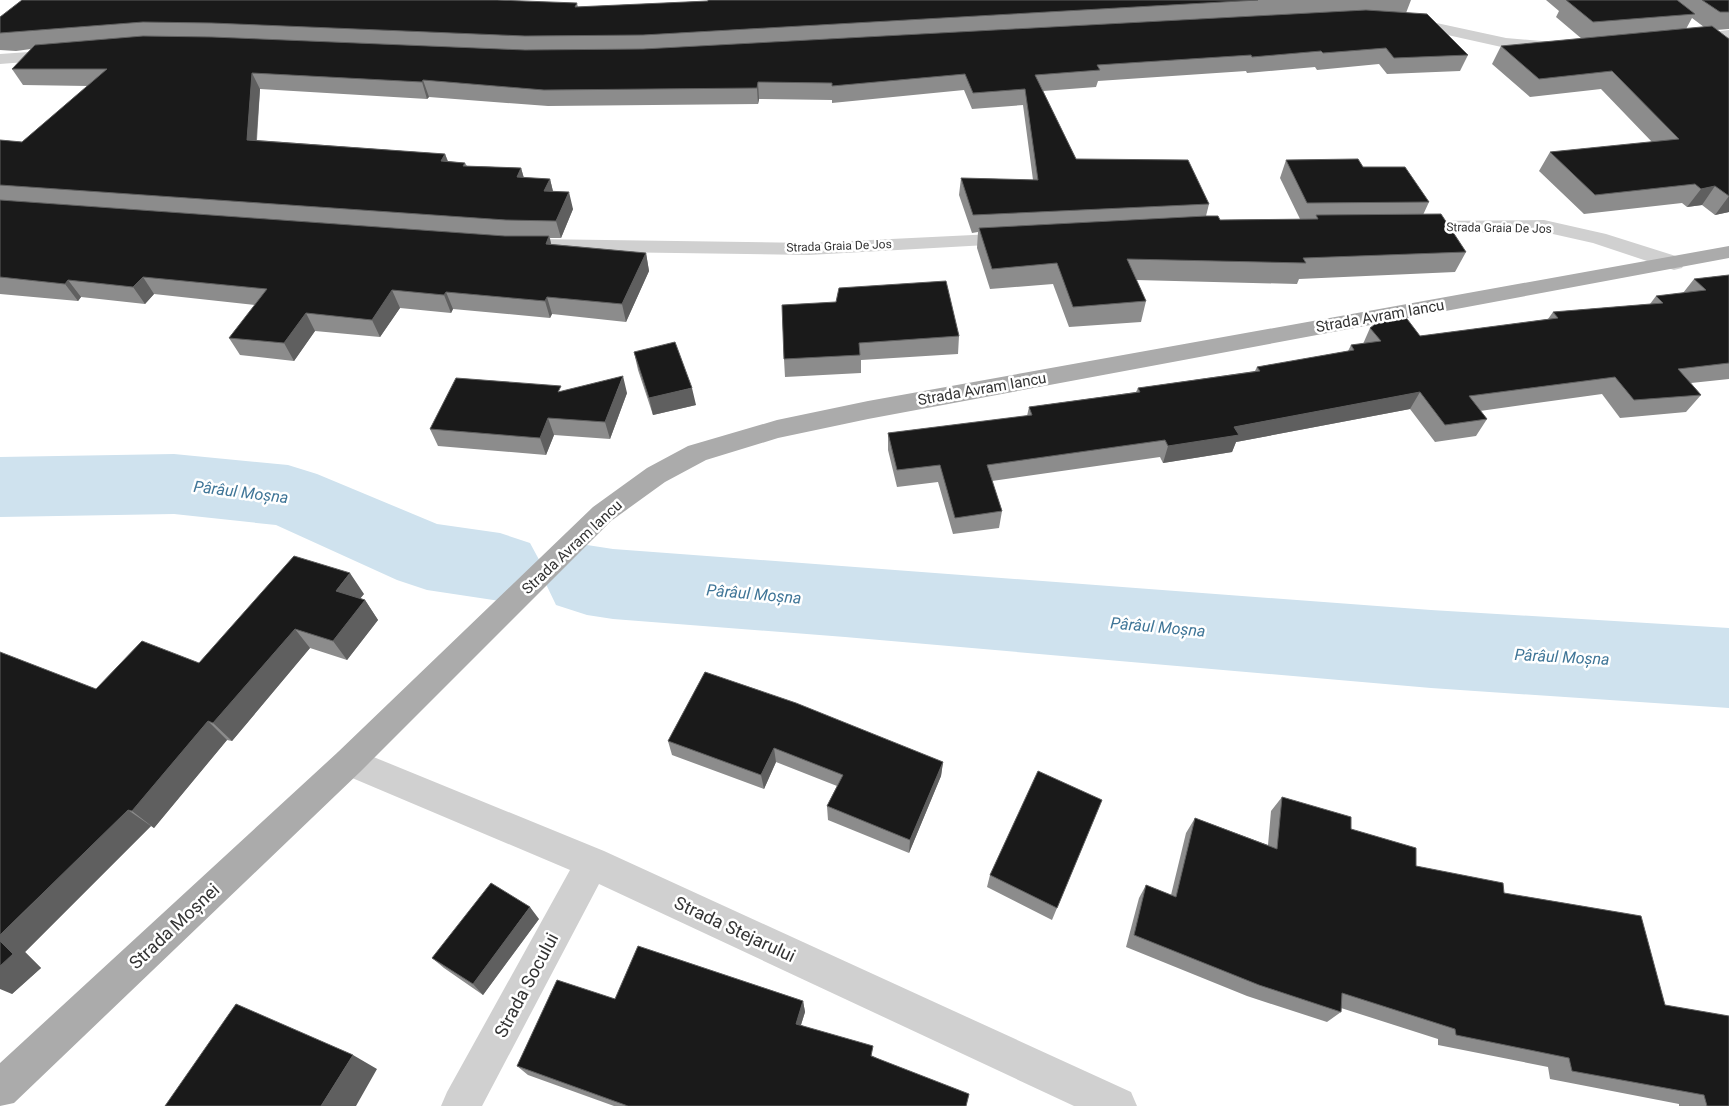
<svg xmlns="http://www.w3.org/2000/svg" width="1729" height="1106" viewBox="0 0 1729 1106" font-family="Roboto,sans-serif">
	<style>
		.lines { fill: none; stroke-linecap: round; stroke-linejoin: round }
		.river { fill: #cfe2ee; fill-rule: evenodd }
		.minor { fill: #d0d0d0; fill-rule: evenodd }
		.major { fill: #ababab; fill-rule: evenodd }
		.wall { fill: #8c8c8c; fill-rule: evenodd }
		.shaded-wall { fill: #5f5f5f }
		.building { fill: #1a1a1a; stroke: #5f5f5f }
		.labels { text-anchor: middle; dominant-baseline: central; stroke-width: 5; stroke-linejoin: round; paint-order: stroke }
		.far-street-label { font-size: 12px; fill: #333; stroke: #fff }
		.street-label { font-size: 15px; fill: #333; stroke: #fff }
		.water-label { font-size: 16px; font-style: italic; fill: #3f7597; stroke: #fff }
		.near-street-label { font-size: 18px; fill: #333; stroke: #fff }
	</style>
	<rect width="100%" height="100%" fill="#fff"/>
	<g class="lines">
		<path class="river" d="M174 454 288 465 317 474 437 524 500 533 530 543 543 567 530 591 500 601 427 590 397 580 276 525 174 514 0 517V457Z
			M587 545 613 549 1431 610 1729 628V708L1431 688 845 637 613 619 587 615 556 605 544 580 556 555Z"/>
		<path class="minor" d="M1404 16 1506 38 1554 42 1560 43 1562 47 1560 51 1554 52 1506 48 1398 24 1396 21 1398 18Z
			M1729 30V40L1686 45 1680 44 1678 40 1680 36 1686 35Z
			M58 50 64 51 67 55 64 59 0 64V54Z
			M1544 220 1606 234 1682 258 1685 263 1682 268 1674 270 1593 243 1544 232 1412 233 1405 231 1402 227 1405 223 1412 221Z
			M1014 233 1021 235 1024 239 1021 243 809 255 535 251 528 250 524 245 528 240 535 239 809 243Z
			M349 747 604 851 1131 1092 1137 1106H1074L599 884 482 1106H441L447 1092 570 870 338 772 333 762 338 752Z"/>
		<path class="major" d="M1729 246V258L868 419 778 438 706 460 665 482 611 521 360 772 14 1103 0 1106V1063L338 752 593 507 647 468 688 446 777 420 868 401Z"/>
	</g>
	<path class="wall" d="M708 0H1411L1406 13 1468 55 1460 71 1387 74 1379 64 1317 70 1315 67 1247 73 1246 71 1098 81 1096 87 1043 91 1076 159 1209 204 1206 216 1220 220 1300 219 1280 178 1286 160 1363 167 1429 202 1423 215 1466 252 1455 272 1299 279 1297 284 1136 280 1146 301 1141 322 1069 327 1053 284 990 289 977 248 978 232 972 233 959 195 961 178 1033 180 1023 105 972 109 964 90 832 103V100L759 99 758 104 548 106 429 97 427 99 260 89 257 140 445 154 448 161 465 163 467 166 521 168 524 178 550 179 553 191 573 209 561 238H550L551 244 646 253 649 271 626 322 552 314 550 318 453 309 451 313 400 308 380 337 315 331 294 361 240 355 229 338 255 305 154 294 145 304 81 297 78 301 0 294V140L22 142 88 86 23 85 12 69 31 49 16 51 0 50V17L577 3 578 7 708 1Z
		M1546 0H1729V29L1716 30 1728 39 1729 37V212L1715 215 1702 205 1687 207 1682 203 1584 214 1539 171 1550 152 1652 142 1601 89 1530 97 1492 64 1501 46 1582 39 1556 17 1559 11ZM1692 18 1704 27 1686 29Z
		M1729 275V379L1691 383 1701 395 1686 412 1620 418 1602 394 1480 411 1487 419 1476 436 1435 442 1410 409 1236 442 1232 452 1163 463 1160 457 992 481 1002 511 999 528 953 534 938 482 897 487 888 450V433L1027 416 1029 407 1136 392 1138 388 1255 371 1257 367 1348 351 1351 345 1363 344 1370 328 1420 336 1548 319 1553 312 1650 304 1656 296 1683 293 1694 279Z
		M782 305 959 336 958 354 861 360V373L785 377 784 359Z
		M634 352 696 405 653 415 638 370Z
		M562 391 627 393 610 439 554 435 546 455 438 446 430 429Z
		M364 594 360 598 365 600 378 620 347 660 310 648 232 741 227 740 154 828 151 826 25 952 41 968 12 994 96 689 199 663Z
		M705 672 943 762 941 776 909 853 828 820 827 806 837 786 776 762 764 789 672 755 668 741Z
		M1282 797 1351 829 1416 866 1504 893 1665 1005 1729 1106H1679V1104L1550 1079 1548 1067 1438 1045V1039L1341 1008V1012L1327 1022 1247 996 1126 947 1139 898 1146 885 1171 895 1186 833 1195 818 1268 845 1271 811Z
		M1102 800 1052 920 987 887 990 875Z
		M539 919 483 995 444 968 432 958Z
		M615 999 803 1001 805 1012 801 1025 873 1056 966 1106H614L528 1075 517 1066Z"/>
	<path class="shaded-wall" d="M252 73 260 89 255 157 247 140Z
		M423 80 429 97 427 99 422 82Z
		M758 82 759 99 758 104 757 88Z
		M445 154 451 171 441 161Z
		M521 168 526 186 517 177Z
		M550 179 554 196 544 191Z
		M1715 186 1702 205 1687 207 1701 189Z
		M569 192 573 209 561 238 556 221Z
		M1729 196V212L1715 215Z
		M549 236 554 254 546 244Z
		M646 253 649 271 626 322 622 304Z
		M143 277 154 294 145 304 133 287Z
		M68 280 81 297 78 301 65 284Z
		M392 290 400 308 380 337 372 320Z
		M446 292 453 309 451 313 444 295Z
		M547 297 552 314 550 318 545 301Z
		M306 313 315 331 294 361 284 343Z
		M623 376 627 393 610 439 605 422Z
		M692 388 696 405 653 415 649 398Z
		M1420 392 1410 409 1236 442 1232 452 1163 463 1168 446 1234 427Z
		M548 418 554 435 546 455 540 438Z
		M350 573 364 594 350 611 336 591Z
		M365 600 378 620 347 660 333 641Z
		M295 629 310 648 232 741 213 723Z
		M208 721 227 740 154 828 132 811Z
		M774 748 776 762 764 789 761 775Z
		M943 762 941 776 909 853 910 840Z
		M128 810 151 826 25 952 41 968 12 994 0 989V935Z
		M530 907 539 919 483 995 473 984Z
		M803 1001 805 1012 798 1034 796 1024Z
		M353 1055 377 1069 356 1106H321Z"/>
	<path class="building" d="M22 0H497L577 3 575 7 708 1V0H1258L643 35 525 36 212 23 143 22 0 33V17Z
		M1566 0H1677L1695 14 1593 22Z
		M1702 0H1729V12H1720Z
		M1366 10 1427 14 1468 55 1394 58 1386 48 1323 53 1321 51 1252 57 1251 55 1097 65 1100 70 1035 75 1076 159 1188 160 1209 204 973 215 961 178 1038 180 1025 89 973 93 965 74 832 86V83L758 82 757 88 544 90 423 80 422 82 252 73 247 140 445 154 441 161 465 163 463 166 521 168 517 177 550 179 544 191 569 192 556 221 506 220 0 185V140L22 142 107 69H12L35 45 143 36 212 37 525 50 643 49Z
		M1712 26 1729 39V196L1715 186 1701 189 1695 184 1595 195 1550 152 1679 139 1612 71 1539 79 1501 46Z
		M1358 159 1363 167H1405L1429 202 1307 203 1286 160Z
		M0 200 505 236H549L546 244 646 253 622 304 547 297 545 301 446 292 444 295 392 290 372 320 306 313 284 343 229 338 267 289 143 277 133 287 68 280 65 284 0 277Z
		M1441 214 1466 252 1303 258 1306 263 1127 259 1146 301 1073 307 1057 263 992 269 979 228 1206 216H1218L1220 220 1318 219 1316 215Z
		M1729 275V363L1678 369 1701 395 1634 400 1615 377 1469 396 1487 419 1445 425 1420 392 1234 427 1239 435 1168 446 1165 440 987 465 1002 511 955 518 940 465 897 470 888 433 1032 415 1029 407 1140 392 1138 388 1260 371 1257 367 1354 350 1351 345 1381 341 1370 328 1398 307 1420 336 1558 318 1553 312 1663 303 1656 296 1706 290 1694 279Z
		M946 281 959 336 859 343 860 355 784 359 782 305 836 302 839 288Z
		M675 342 692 388 649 398 634 352Z
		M623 376 605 422 548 418 540 438 430 429 456 378 561 386 558 392Z
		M294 556 350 573 336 591 365 600 333 641 295 629 213 723 208 721 132 811 128 810 0 935V652L96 689 142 641 199 663Z
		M705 672 796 703 943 762 910 840 827 806 843 775 774 748 761 775 668 741Z
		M1038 771 1102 800 1057 908 990 875Z
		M1282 797 1351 817V829L1416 848V866L1503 883 1504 893 1641 916 1665 1005 1729 1016V1106H1707L1704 1095 1572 1071 1569 1058 1456 1035 1455 1029 1342 993 1341 1012 1259 985 1134 935 1146 885 1176 897 1195 818 1277 849Z
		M491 883 530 907 473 984 432 958Z
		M0 941 13 954 0 966Z
		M638 946 803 1001 796 1024 873 1046 871 1056 969 1094 966 1106H628L517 1066 557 980 615 999Z
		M236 1004 353 1055 321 1106H165Z"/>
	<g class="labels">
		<g class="far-street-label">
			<text transform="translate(1499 228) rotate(1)">Strada Graia De Jos</text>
			<text transform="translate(839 246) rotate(-2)">Strada Graia De Jos</text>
		</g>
		<g class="street-label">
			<text transform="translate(1380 316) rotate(-10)">Strada Avram Iancu</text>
			<text transform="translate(982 389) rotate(-10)">Strada Avram Iancu</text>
			<text transform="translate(572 547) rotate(-43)">Strada Avram Iancu</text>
		</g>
		<g class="water-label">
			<text transform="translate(241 492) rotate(7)">Pârâul Moșna</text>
			<text transform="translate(754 594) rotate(5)">Pârâul Moșna</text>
			<text transform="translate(1158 627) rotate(5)">Pârâul Moșna</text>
			<text transform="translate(1562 657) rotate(3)">Pârâul Moșna</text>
		</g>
		<g class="near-street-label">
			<text transform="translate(174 926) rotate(-43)">Strada Moșnei</text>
			<text transform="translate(735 929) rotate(25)">Strada Stejarului</text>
			<text transform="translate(526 985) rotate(-62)">Strada Socului</text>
		</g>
	</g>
</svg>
